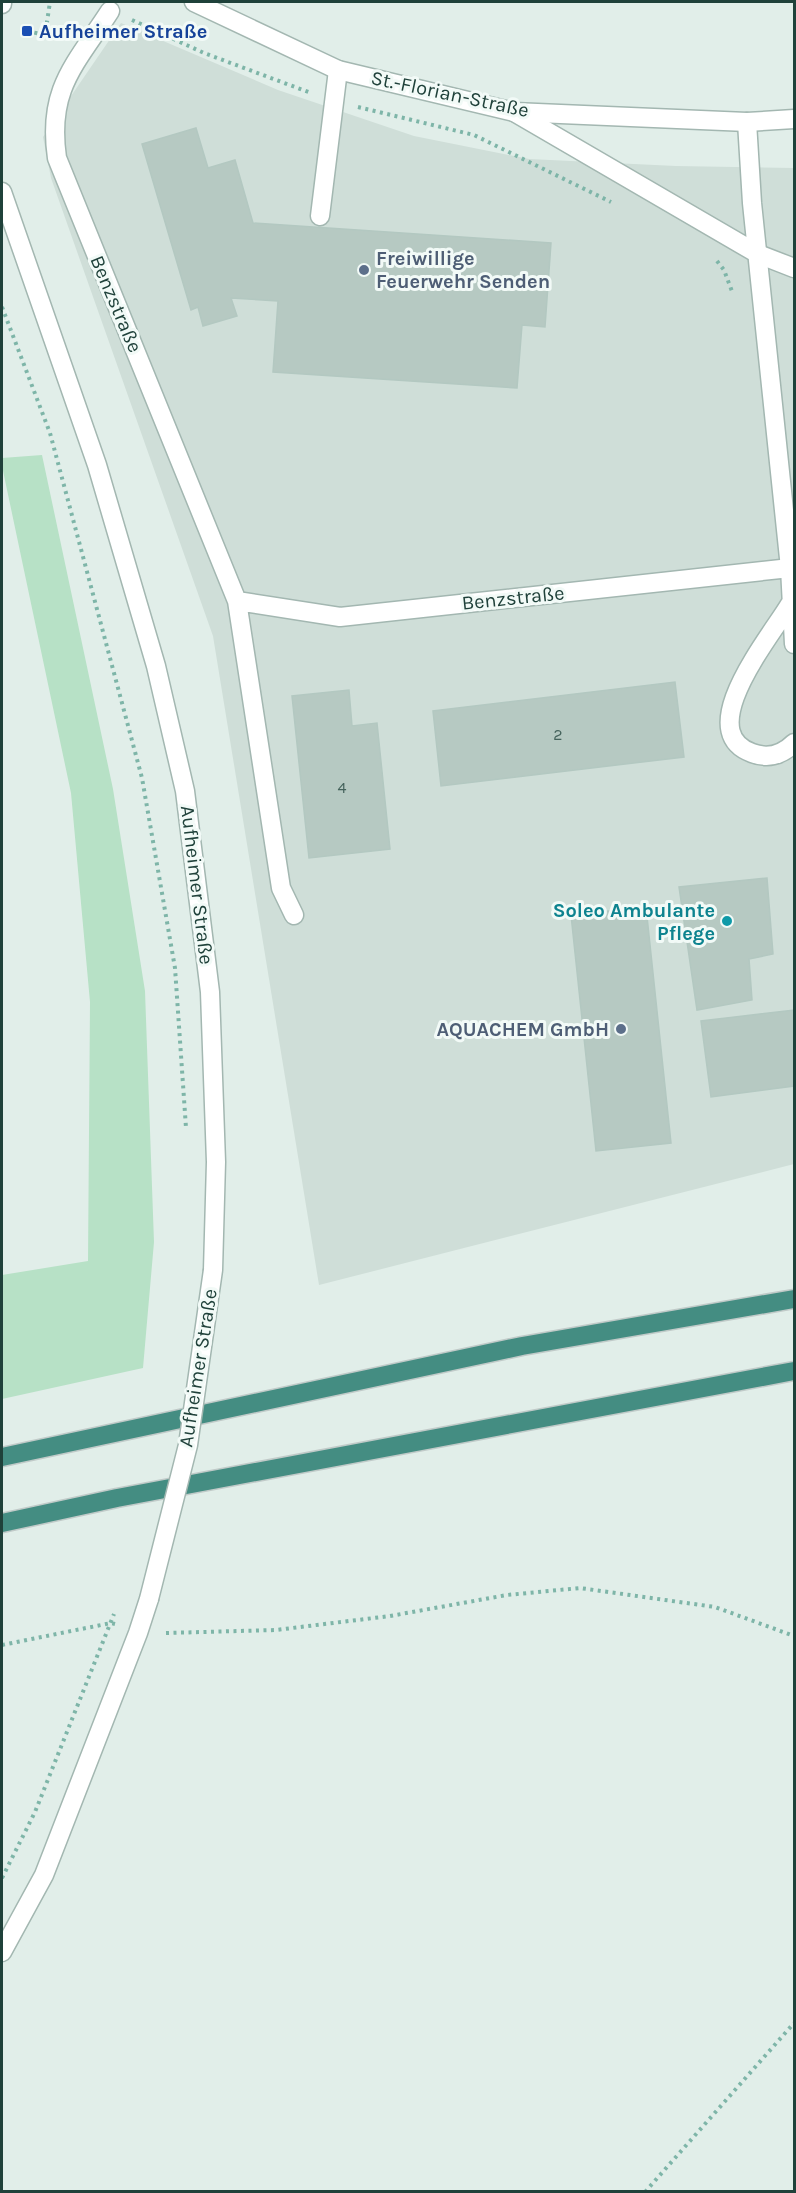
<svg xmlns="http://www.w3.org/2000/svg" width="796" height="2193" viewBox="0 0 796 2193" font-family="Karla,sans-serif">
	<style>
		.built { fill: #cfded8 }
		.green { fill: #b7e1c6 }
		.building { fill: #b6c9c2; stroke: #b3c8c1; stroke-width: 1.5 }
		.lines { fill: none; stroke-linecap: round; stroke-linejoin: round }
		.service-casing { stroke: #a3b7b1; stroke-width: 21 }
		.minor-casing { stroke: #a3b7b1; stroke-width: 21 }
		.tertiary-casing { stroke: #a3b7b1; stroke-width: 21 }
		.trunk-casing { stroke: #c0cac8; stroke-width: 21 }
		.path { stroke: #7eb5a8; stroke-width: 4; stroke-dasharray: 3 4.5; stroke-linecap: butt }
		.service { stroke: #fff; stroke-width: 18 }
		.minor { stroke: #fff; stroke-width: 18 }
		.tertiary { stroke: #fff; stroke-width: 18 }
		.trunk { stroke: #448d82; stroke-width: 18 }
		.tertiary-bridge-casing { stroke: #a3b7b1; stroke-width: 21; stroke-linecap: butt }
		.tertiary-bridge { stroke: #fff; stroke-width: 18 }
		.transit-dot { fill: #1a4fb4; stroke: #f2faf7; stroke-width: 2 }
		.service-dot { fill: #5c6f8a; stroke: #f2faf7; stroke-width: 2 }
		.culture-dot { fill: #0f9aa8; stroke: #f2faf7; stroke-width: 2 }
		.labels { text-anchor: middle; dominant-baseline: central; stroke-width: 6; stroke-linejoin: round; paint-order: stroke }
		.number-label { font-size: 16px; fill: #45635c }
		.transit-label { font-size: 20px; font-weight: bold; fill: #164399; stroke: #f2faf7; text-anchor: start }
		.street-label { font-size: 20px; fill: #1f413a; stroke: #f2faf7 }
		.service-label { font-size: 20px; font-weight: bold; fill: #4e5e75; stroke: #f2faf7; text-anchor: start }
		.culture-label { font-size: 20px; font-weight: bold; fill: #0d838f; stroke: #f2faf7; text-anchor: end }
	</style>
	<rect width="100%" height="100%" fill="#e1eee9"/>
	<path class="built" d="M121 23 278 90 414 136 529 159 676 166 794 168V1164L319 1285 213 636 51 178 43 137Z"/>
	<path class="green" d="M42 455 113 789 145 991 154 1242 143 1368 2 1399V1275L88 1261 90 1002 71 793 2 466V458Z"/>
	<path class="building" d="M196 128 208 168 235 160 253 223 551 243 545 327 522 325 517 388 273 372 278 301 231 298 237 316 203 326 198 307 191 310 142 144Z
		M675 682 684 757 441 786 433 711Z
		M349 690 352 726 377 723 390 849 309 858 292 696Z
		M767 878 773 954 749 959 752 1000 697 1010 679 887Z
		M646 907 671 1143 596 1151 571 915Z
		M794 1010V1086L711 1097 701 1021Z"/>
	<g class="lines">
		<g class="service-casing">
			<path id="service" d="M320 216 338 70
				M758 254 794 268"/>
		</g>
		<g class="minor-casing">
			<path id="minor" d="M110 11C75 65 47 89 57 158L237 601 281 888 294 915
				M514 112 758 254
				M747 122 752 203 790 568 794 644
				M237 601 340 617 790 568
				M790 604C772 635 691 731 752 753 768 759 782 755 794 743"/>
		</g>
		<g class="tertiary-casing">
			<path id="tertiary" d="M194 2 338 70 514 112 747 122 794 119
				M2 4V2
				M2 192 97 465 156 666 185 791 210 992 216 1162 213 1270
				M2 1952 44 1875 138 1633 149 1599"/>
		</g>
		<g class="trunk-casing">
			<path id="trunk" d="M2 1457 522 1346 794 1299
				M2 1523 117 1498 794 1371"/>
		</g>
		<path class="path" d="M132 20 204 53 311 93
			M27 31 45 35 50 2
			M358 107 474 135 611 202
			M717 261 724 270 733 294
			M2 307 50 433 142 778 175 968 186 1128
			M166 1633 276 1630 390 1616 507 1595 580 1588 715 1607 794 1636
			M2 1645 111 1623 115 1624
			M2 1878 35 1812 114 1614
			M645 2192 794 2023"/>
		<use href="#service" class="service"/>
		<use href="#minor" class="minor"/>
		<use href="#tertiary" class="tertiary"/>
		<use href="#trunk" class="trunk"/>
		<g class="tertiary-bridge-casing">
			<path id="tertiary-bridge" d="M149 1599 188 1445 213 1270"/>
		</g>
		<use href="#tertiary-bridge" class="tertiary-bridge"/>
	</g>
	<rect class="transit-dot" x="21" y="25" width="12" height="12" rx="3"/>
	<g class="service-dot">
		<circle cx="364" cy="270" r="6"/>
		<circle cx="621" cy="1029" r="6"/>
	</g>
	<circle class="culture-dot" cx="727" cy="921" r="6"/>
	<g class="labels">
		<g class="number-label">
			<text x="558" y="734">2</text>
			<text x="342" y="787">4</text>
		</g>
		<g class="transit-label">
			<text x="39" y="31">Aufheimer Straße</text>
		</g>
		<g class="street-label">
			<text transform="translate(450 94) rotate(12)">St.-Florian-Straße</text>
			<text transform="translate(116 304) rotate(67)">Benzstraße</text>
			<text transform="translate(513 598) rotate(-6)">Benzstraße</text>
			<text transform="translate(197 885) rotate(83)">Aufheimer Straße</text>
			<text transform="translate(198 1368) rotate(-81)">Aufheimer Straße</text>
		</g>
		<g class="service-label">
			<text x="376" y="258">Freiwillige<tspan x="376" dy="23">Feuerwehr Senden</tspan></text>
			<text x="609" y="1029" text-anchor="end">AQUACHEM GmbH</text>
		</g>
		<g class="culture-label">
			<text x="715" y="910">Soleo Ambulante<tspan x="715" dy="23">Pflege</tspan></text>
		</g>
	</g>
	<rect width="796" height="2193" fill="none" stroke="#1f413a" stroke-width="6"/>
</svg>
